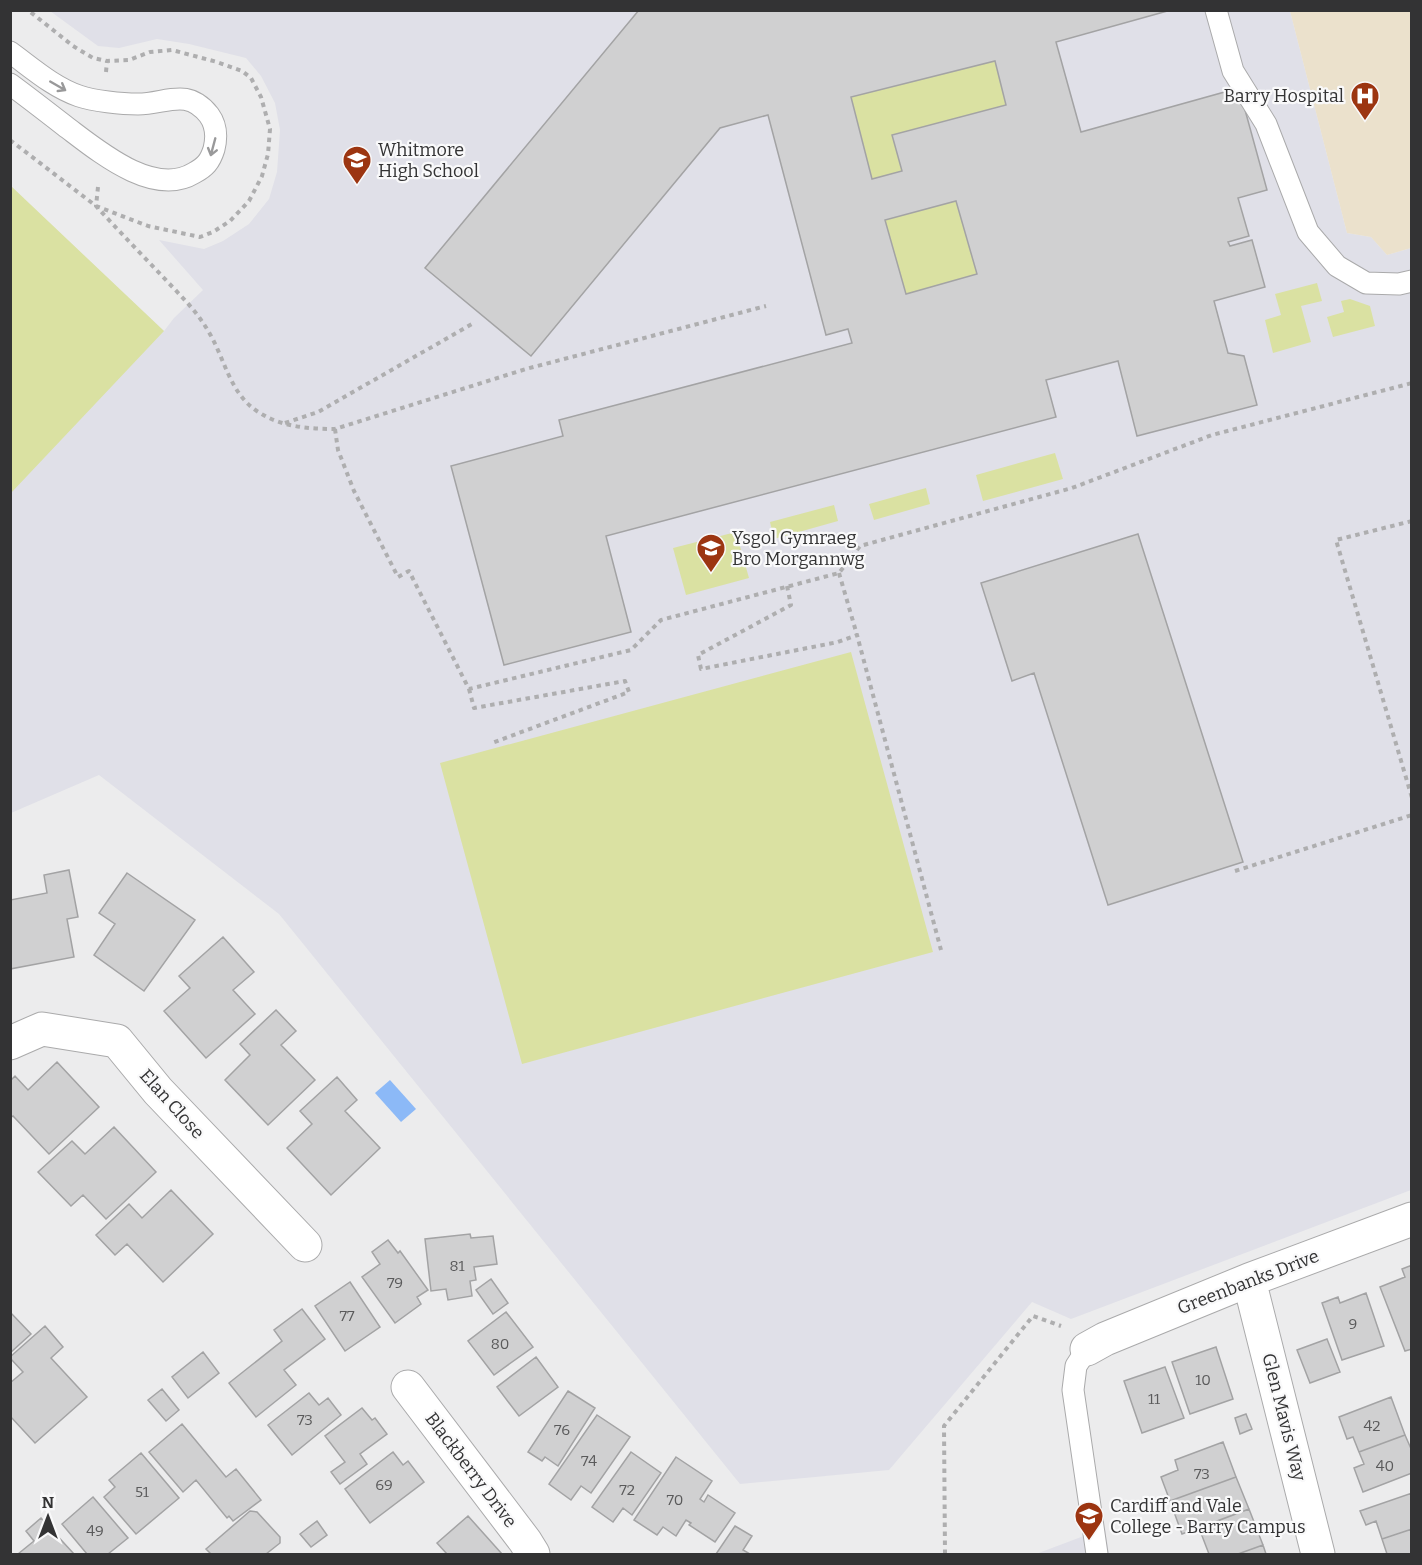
<svg xmlns="http://www.w3.org/2000/svg" width="1422" height="1565" viewBox="0 0 1422 1565" font-family="Bitter,serif">
	<style>
		.built { fill: #e0e0e8 }
		.medical { fill: #ebe1cc }
		.green { fill: #dae1a2 }
		.water { fill: #8cb9f7 }
		.building { fill: #d0d0d1; stroke: #a3a3a4; stroke-width: 1.5; fill-rule: evenodd }
		.lines { fill: none; stroke-linecap: round; stroke-linejoin: round }
		.lane-casing { stroke: #aaaaab; stroke-width: 23 }
		.street-casing { stroke: #aaaaab; stroke-width: 35 }
		.path { stroke: #aeaeaf; stroke-width: 4; stroke-dasharray: 4.5 4.5; stroke-linecap: butt }
		.lane { stroke: #fff; stroke-width: 21 }
		.street { stroke: #fff; stroke-width: 33 }
		.oneway { stroke: #99999a }
		.labels { text-anchor: middle; dominant-baseline: central; stroke-width: 4.5; stroke-linejoin: round; paint-order: stroke }
		.number-label { font-size: 15px; fill: #5a5a5b }
		.poi-label { font-size: 18px; fill: #333334; stroke: #f9f9fa; text-anchor: start }
		.street-label { font-size: 18px; fill: #333334; stroke: #f9f9fa }
	</style>
	<rect width="100%" height="100%" fill="#ececed"/>
	<path class="built" d="M50 11H1290L1347 233 1371 237 1387 255 1411 248V1190L1071 1319 1032 1302 889 1470 740 1484 279 914 99 775 11 813 10 186 164 331 174 318 203 290 159 240 204 249 223 241 249 224 269 199 277 172 280 130 275 103 261 76 246 58 189 44 157 39 119 48 98 46Z
		M1105 1528 1109 1554H1036Z"/>
	<path class="medical" d="M1290 11H1411V248L1387 255 1371 237 1347 233Z"/>
	<path class="green" d="M995 61 1006 105 893 135 902 171 872 179 851 97Z
		M11 186 164 331 11 493H10Z
		M956 201 977 274 906 294 885 220Z
		M1317 283 1322 301 1301 306 1311 342 1273 353 1265 320 1281 315 1275 294Z
		M1350 299 1370 306 1375 326 1333 337 1327 317 1344 312 1341 301Z
		M1055 453 1063 479 983 501 976 475Z
		M926 488 930 504 874 520 869 504Z
		M834 505 838 521 774 539 770 522Z
		M736 532 749 578 686 595 673 548Z
		M851 652 933 952 522 1064 440 763Z"/>
	<path class="water" d="M390 1080 416 1109 401 1122 375 1093Z"/>
	<path class="building" d="M639 10H1171L1056 42 1081 132 1239 88 1267 190 1238 198 1249 236 1228 242 1230 246 1252 240 1265 287 1214 301 1228 353 1244 356 1257 405 1137 436 1118 361 1046 380 1056 417 606 536 631 632 504 665 451 466 563 436 559 420 852 343 848 329 826 335 768 115 720 128 531 356 425 268ZM995 61 1006 105 892 135 902 171 872 179 851 97ZM956 201 977 274 906 294 885 220Z
		M1138 534 1243 862 1108 905 1034 673 1012 681 981 583Z
		M69 870 78 917 67 919 74 957 10 969V900L47 893 44 875Z
		M127 873 195 920 144 991 94 955 115 924 99 913Z
		M223 937 254 972 233 990 255 1014 206 1058 164 1011 190 988 179 976Z
		M276 1010 296 1031 281 1045 315 1080 268 1125 225 1080 250 1055 240 1044Z
		M57 1062 99 1107 49 1154 13 1116 10 1118V1081L15 1076 28 1090Z
		M337 1077 357 1100 345 1111 380 1148 331 1195 287 1148 312 1124 300 1111Z
		M114 1127 156 1172 106 1219 83 1195 71 1206 38 1172 72 1141 85 1154Z
		M171 1190 213 1234 163 1282 127 1244 115 1255 96 1235 129 1204 142 1218Z
		M470 1234 471 1238 493 1236 497 1264 474 1267 476 1280 470 1281 472 1296 448 1300 446 1289 431 1291 425 1239Z
		M388 1240 398 1253 400 1251 428 1290 417 1297 421 1304 395 1323 362 1277 380 1264 372 1252Z
		M1412 1265V1349L1405 1351 1380 1287 1405 1277 1402 1269Z
		M491 1279 508 1303 493 1314 476 1290Z
		M350 1282 380 1327 345 1351 315 1306Z
		M1366 1293 1384 1346 1342 1360 1322 1303 1338 1297 1340 1303Z
		M302 1309 325 1339 284 1370 296 1385 256 1417 229 1383 282 1341 274 1330Z
		M10 1312 31 1334 10 1353Z
		M506 1312 533 1347 494 1375 468 1341Z
		M45 1326 63 1347 51 1358 87 1397 35 1443 10 1416V1383L23 1372 10 1358V1357Z
		M1327 1339 1340 1372 1310 1383 1297 1350Z
		M1216 1347 1233 1399 1190 1414 1172 1362Z
		M203 1352 219 1373 188 1398 172 1377Z
		M536 1357 558 1387 519 1416 497 1387Z
		M1165 1367 1184 1418 1142 1433 1124 1381Z
		M162 1389 179 1410 166 1421 148 1400Z
		M568 1391 595 1408 558 1466 545 1457 542 1461 528 1452Z
		M309 1393 319 1405 328 1398 341 1415 292 1455 268 1425Z
		M1391 1397 1405 1435 1359 1452 1353 1437 1347 1439 1339 1417Z
		M362 1408 372 1420 375 1418 387 1434 360 1454 367 1464 340 1484 331 1472 345 1462 325 1436Z
		M1246 1414 1252 1429 1240 1434 1235 1418Z
		M597 1415 630 1437 591 1493 581 1486 571 1500 549 1484Z
		M182 1424 226 1477 236 1469 261 1500 233 1521 229 1516 227 1518 196 1480 183 1492 149 1452Z
		M1405 1435 1412 1451V1473L1363 1492 1354 1468 1364 1464 1359 1452Z
		M1223 1442 1236 1477 1170 1501 1161 1477 1178 1470 1175 1460Z
		M393 1452 403 1465 408 1461 424 1482 370 1523 345 1489Z
		M631 1452 661 1473 632 1515 623 1508 613 1522 592 1507Z
		M141 1453 179 1498 136 1534 104 1497 115 1487 109 1480Z
		M676 1457 712 1481 700 1499 704 1502 708 1495 735 1513 715 1542 689 1525 691 1523 686 1520 676 1536 663 1527 657 1535 634 1520Z
		M1236 1477 1249 1509 1182 1534 1170 1501Z
		M1412 1493V1529L1382 1539 1376 1521 1366 1525 1360 1511Z
		M93 1497 128 1538 108 1554H87L62 1524Z
		M1249 1509 1263 1545 1238 1554H1209L1199 1528Z
		M250 1511 257 1512 280 1537V1543L266 1554H211L206 1549Z
		M468 1516 502 1554H447L437 1543Z
		M41 1518 74 1554H18L34 1541 26 1531Z
		M317 1521 327 1535 311 1547 300 1534Z
		M735 1526 752 1536 743 1550 750 1554H716Z
		M1412 1529V1554H1387L1382 1539Z
		M1263 1545 1266 1554H1238Z"/>
	<g class="lines">
		<g class="lane-casing">
			<path id="lane" d="M1216 10 1233 71 1266 124 1308 232 1337 266 1366 283 1399 284 1412 281
				M10 52C32 68 53 87 79 96 93 101 122 104 138 104 166 104 187 87 209 115 217 126 217 137 214 149 210 162 205 167 194 173 153 198 97 150 65 126 47 112 29 98 10 84
				M1087 1349 1076 1366 1073 1390 1097 1554"/>
		</g>
		<g class="street-casing">
			<path id="street" d="M10 1043 42 1029 117 1041 158 1091 305 1245
				M1249 1280 1318 1554
				M1087 1349 1105 1339 1249 1280 1412 1219
				M408 1387 525 1541 533 1554"/>
		</g>
		<path class="path" d="M106 72 107 61
			M10 140 96 206 148 226 200 237 213 232 230 221 249 201 262 176 268 154 270 129 261 97 251 78 242 71 217 62 172 50 150 52 129 60 107 61 93 58 73 46 28 10
			M98 187 96 206C118 230 140 253 162 276 178 293 195 309 207 329 225 357 229 395 260 413 282 427 310 429 335 429L526 369 766 306
			M285 423 318 412 472 324
			M335 429 338 450 354 491 398 577 409 571 469 689 631 650 661 620 839 573 860 546 1072 488 1212 435 1412 383
			M1412 521 1336 540 1412 798
			M839 573 857 635
			M787 586 791 605 698 655 701 669 838 642 857 635 941 950
			M469 689 474 708 625 681 629 692 492 743
			M1235 871 1412 815
			M945 1554 944 1426 1033 1316 1061 1326"/>
		<use href="#lane" class="lane"/>
		<use href="#street" class="street"/>
	</g>
	<defs><path id="oneway-shaft" d="M-6 0H5M1.5-3L5.5 0L1.5 3" fill="none" stroke-width="1.6" stroke-linecap="round" stroke-linejoin="round" transform="scale(1.5)"/></defs>
	<g class="oneway">
		<use href="#oneway-shaft" transform="translate(58 86) rotate(30)"/>
		<use href="#oneway-shaft" transform="translate(213 147) rotate(105)"/>
	</g>
	<defs>
		<g id="hospital-pin" transform="scale(1.5)"><path d="M0 17L-7.5 6A9.5 9.5 0 1 1 7.5 6Z" fill="#9c3511" stroke="#f9f9fa"/><path d="M-5-5h3v3.5h4V-5h3V5h-3V1.5h-4V5h-3Z" fill="#fff"/></g>
		<g id="school-pin" transform="scale(1.5)"><path d="M0 17L-7.5 6A9.5 9.5 0 1 1 7.5 6Z" fill="#9c3511" stroke="#f9f9fa"/><path d="M0-5L7-2L0 1L-7-2ZM-4 1L0 2.5L4 1V4Q0 6-4 4Z" fill="#fff"/></g>
		<g id="university-pin" transform="scale(1.5)"><path d="M0 17L-7.5 6A9.5 9.5 0 1 1 7.5 6Z" fill="#9c3511" stroke="#f9f9fa"/><path d="M0-5L7-2L0 1L-7-2ZM-4 1L0 2.5L4 1V4Q0 6-4 4Z" fill="#fff"/></g>
	</defs>
	<g fill-rule="evenodd">
		<use href="#hospital-pin" x="1365" y="96"/>
		<use href="#school-pin" x="357" y="160"/>
		<use href="#school-pin" x="711" y="548"/>
		<use href="#university-pin" x="1089" y="1516"/>
	</g>
	<g class="labels">
		<g class="number-label">
			<text x="457" y="1266">81</text>
			<text x="395" y="1283">79</text>
			<text x="347" y="1316">77</text>
			<text x="1353" y="1324">9</text>
			<text x="500" y="1344">80</text>
			<text x="1203" y="1380">10</text>
			<text x="1154" y="1399">11</text>
			<text x="305" y="1420">73</text>
			<text x="1372" y="1426">42</text>
			<text x="562" y="1430">76</text>
			<text x="589" y="1461">74</text>
			<text x="1385" y="1466">40</text>
			<text x="1202" y="1474">73</text>
			<text x="384" y="1485">69</text>
			<text x="627" y="1490">72</text>
			<text x="142" y="1492">51</text>
			<text x="675" y="1500">70</text>
			<text x="95" y="1531">49</text>
		</g>
		<g class="poi-label">
			<text x="1344" y="96" text-anchor="end">Barry Hospital</text>
			<text x="378" y="150">Whitmore<tspan x="378" dy="21">High School</tspan></text>
			<text x="732" y="538">Ysgol Gymraeg<tspan x="732" dy="21">Bro Morgannwg</tspan></text>
			<text x="1110" y="1506">Cardiff and Vale<tspan x="1110" dy="21">College - Barry Campus</tspan></text>
		</g>
		<g class="street-label">
			<text transform="translate(172 1104) rotate(48)">Elan Close</text>
			<text transform="translate(1248 1282) rotate(-21)">Greenbanks Drive</text>
			<text transform="translate(1284 1417) rotate(76)">Glen Mavis Way</text>
			<text transform="translate(471 1470) rotate(53)">Blackberry Drive</text>
		</g>
	</g>
	<rect width="1422" height="1565" fill="none" stroke="#333334" stroke-width="24"/>
	<g transform="translate(48 1517)" stroke="#f9f9fa" stroke-width="4.5" paint-order="stroke">
	<path d="M0-4.5L10 22L0 15L-10 22Z" fill="#333334"/>
	<text y="-9" font-size="16" font-weight="bold" text-anchor="middle" fill="#333334">N</text>
	</g>
</svg>
